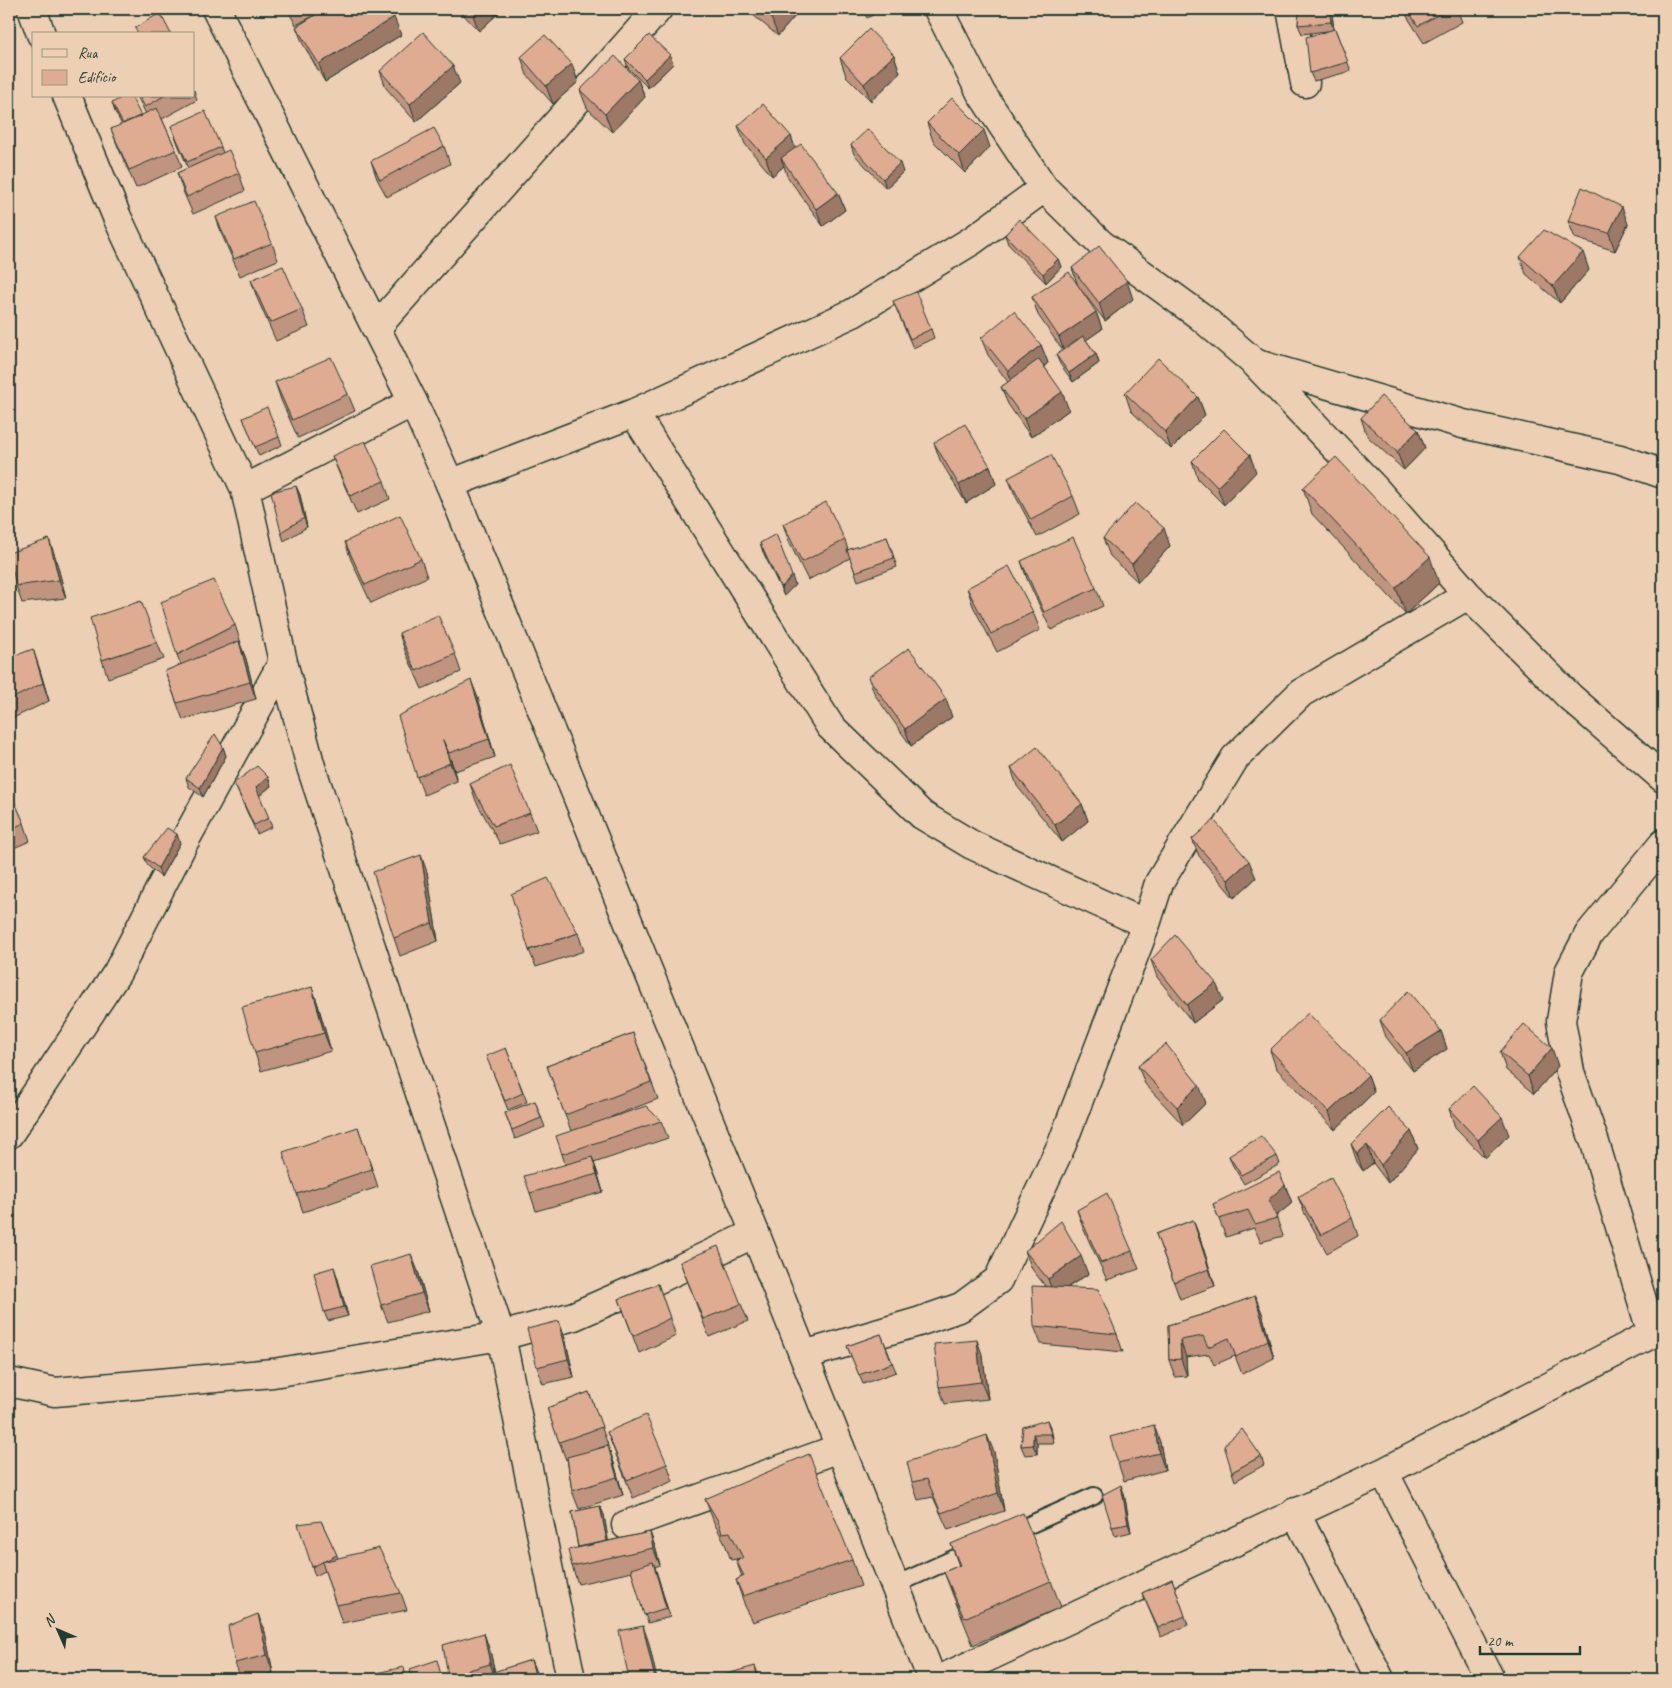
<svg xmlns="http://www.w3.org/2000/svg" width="1672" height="1688" viewBox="0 0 1672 1688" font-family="Caveat,sans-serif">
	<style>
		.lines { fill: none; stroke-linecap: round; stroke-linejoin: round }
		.service-casing { stroke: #1f3d34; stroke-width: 20 }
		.minor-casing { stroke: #1f3d34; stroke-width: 31 }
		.primary-casing { stroke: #1f3d34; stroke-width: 31 }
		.service { stroke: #edcfb3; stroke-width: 16 }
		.minor { stroke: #edcfb3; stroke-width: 28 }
		.primary { stroke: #edcfb3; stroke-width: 28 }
		.wall { fill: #c0947e; stroke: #1f3d34 }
		.shaded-wall { fill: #9c7866; stroke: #1f3d34 }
		.building { fill: #dfac92; stroke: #1f3d34 }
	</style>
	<rect width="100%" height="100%" fill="#edcfb3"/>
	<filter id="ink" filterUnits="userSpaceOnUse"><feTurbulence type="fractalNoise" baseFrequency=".02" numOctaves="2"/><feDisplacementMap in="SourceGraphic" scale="10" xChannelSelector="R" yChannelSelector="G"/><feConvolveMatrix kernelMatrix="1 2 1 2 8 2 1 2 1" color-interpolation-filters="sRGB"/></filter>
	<g filter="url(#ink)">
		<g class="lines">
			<g class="service-casing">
				<path id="service" d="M1009 1534 1094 1496
					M895 1585 975 1549"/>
			</g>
			<g class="minor-casing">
				<path id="minor" d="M32 9 41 34
					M938 9 981 93 1044 188 1101 244 1200 316 1256 364 1376 490 1468 595 1570 697 1663 778
					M1291 9 1305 83
					M67 96 117 217 245 489
					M376 328 658 9
					M1257 364 1463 424 1620 459 1663 474
					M413 402 245 489 283 662 311 767 501 1336 571 1679
					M634 413 830 726 922 815 972 845 1146 924
					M450 484 634 413 853 313 973 240 1044 188
					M9 1134 117 973 184 842 283 662
					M1652 1334 1595 1143 1570 1072 1561 1021 1569 972 1589 934 1663 844
					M804 1355 918 1322 961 1307 998 1280 1062 1144 1146 924 1159 883 1235 758 1301 693 1468 595
					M9 1382 55 1392 273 1373 501 1336 574 1316 654 1281 755 1233
					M1384 1472 1490 1679
					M1295 1512 1380 1679
					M626 1525 840 1448
					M941 1679 1384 1472 1663 1328"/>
			</g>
			<g class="primary-casing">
				<path id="primary" d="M216 9 413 402 450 484 755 1233 932 1679"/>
			</g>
			<use href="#service" class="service"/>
			<use href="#minor" class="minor"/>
			<use href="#primary" class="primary"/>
		</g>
		<path class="wall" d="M287 9H389L401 35 325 82 303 44 296 27 315 15 296 25Z
			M458 9H503L479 31Z
			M746 9H801L778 36Z
			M862 9H885L867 18Z
			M1299 9H1330L1332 14 1334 30 1335 29 1351 71 1314 81 1310 73 1327 31 1302 34 1298 25Z
			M1404 9H1457L1462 22 1424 43 1408 18Z
			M894 55 900 73 871 101 846 76 840 58Z
			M521 57 572 64 578 82 553 104 527 75Z
			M625 59 673 64 648 88 628 68Z
			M380 71 460 83 416 122 386 88Z
			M638 80 645 97 612 132 587 108 580 90Z
			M194 90 197 100 162 119 176 150 182 167 136 188 118 147 111 129 122 125 115 112 112 103 141 116 146 114 137 96H194Z
			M927 123 990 147 965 173 933 141Z
			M171 126 221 147 223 153 239 173 245 191 193 214 183 191 177 173 188 168 178 144Z
			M738 126 791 136 795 148 838 193 845 210 823 226 787 176 784 166 772 176 745 144Z
			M851 145 903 172 886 188 854 154Z
			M444 146 450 164 387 197 377 179 371 161Z
			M216 217 272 243 278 260 240 276 222 235Z
			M1568 221 1628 224 1615 251 1575 238Z
			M1005 235 1058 259 1061 267 1046 283 1008 244Z
			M1520 257 1589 270 1560 303 1526 274Z
			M1072 268 1133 299 1105 321 1078 286Z
			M251 280 302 309 309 327 276 341 257 298Z
			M1032 297 1096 312 1102 329 1086 340 1096 354 1099 363 1073 382 1060 364 1056 355 1063 351 1038 315Z
			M893 301 931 329 934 338 913 348Z
			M981 338 1041 345 1048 363 1044 366 1069 410 1031 437 1008 404 1001 387 1008 382 988 355Z
			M275 382 348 394 355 411 298 438 281 400Z
			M1125 393 1198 397 1205 415 1171 449 1131 411Z
			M243 418 279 437 282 445 259 456Z
			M1361 418 1418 430 1425 448 1404 470 1367 436Z
			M934 443 990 466 996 484 966 503 940 460Z
			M332 456 384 481 390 499 357 514 339 473Z
			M1192 461 1256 472 1224 505 1198 479Z
			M1008 478 1073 496 1080 514 1037 537 1015 495Z
			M296 486 300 495 307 527 284 541 281 532Z
			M1303 488 1439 583 1406 614 1312 514Z
			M783 524 845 540 848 550 887 537 897 567 858 581 850 558 808 580 789 542Z
			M1103 538 1170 546 1138 582 1110 556Z
			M345 542 421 559 427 577 371 603 351 560Z
			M760 543 795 585 784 596 763 552Z
			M55 556 66 598 22 603 16 586Z
			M1021 561 1096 588 1103 606 1051 630 1027 579Z
			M967 588 1033 612 1040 630 997 652 973 606Z
			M235 625 241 643 240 644 246 659 256 699 183 720 165 671 181 665 177 655Z
			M399 633 455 654 461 672 422 689 405 651Z
			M157 642 164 659 108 678 102 660Z
			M9 658 39 667 49 701 11 719 9 714Z
			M868 677 952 717 911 746 875 695Z
			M478 698 495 757 455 771 450 758 457 781 424 795 417 777Z
			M223 747 226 756 203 797 189 787 186 778Z
			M1011 768 1082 804 1088 821 1062 842 1017 786Z
			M268 777 271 786 259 796 272 827 257 834 238 792 234 783Z
			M470 784 530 813 537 831 500 844 476 801Z
			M9 790 24 823 30 841 9 850Z
			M1192 839 1256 878 1234 898 1199 856Z
			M180 843 161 877 148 866 144 857Z
			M427 872 438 941 400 956 394 938Z
			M578 933 584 951 536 967 529 950Z
			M1151 960 1223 1000 1193 1023 1157 977Z
			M312 987 318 1005 331 1051 261 1071 255 1053Z
			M1380 1020 1441 1031 1447 1049 1413 1071 1386 1037Z
			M633 1033 658 1099 611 1117 661 1121 668 1138 594 1163 603 1192 536 1211 530 1193 565 1164 562 1154 571 1131 547 1066Z
			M506 1048 527 1102 508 1110 490 1065Z
			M1270 1050 1368 1075 1374 1092 1335 1130 1276 1068Z
			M1500 1052 1558 1066 1534 1094 1506 1070Z
			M1138 1066 1206 1103 1183 1125 1145 1084Z
			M535 1101 545 1127 515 1139 505 1113Z
			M1449 1109 1509 1135 1485 1158 1455 1127Z
			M358 1127 378 1187 303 1212 297 1194Z
			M1411 1131 1418 1149 1388 1183 1373 1163 1363 1171 1357 1162 1351 1144Z
			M1229 1156H1277L1280 1164 1244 1184 1232 1164Z
			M1285 1185 1292 1203 1276 1216 1283 1236 1261 1242 1254 1228 1226 1237 1213 1204Z
			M1298 1197 1352 1218 1358 1236 1327 1253 1305 1214Z
			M1077 1210 1132 1251 1139 1269 1107 1280 1083 1228Z
			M1193 1220 1200 1238 1215 1286 1180 1299 1156 1234Z
			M1025 1251 1088 1274 1067 1288 1117 1334 1123 1352 1041 1344 1034 1326 1046 1287 1032 1269Z
			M680 1262 741 1304 748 1321 709 1337Z
			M418 1271 429 1311 388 1322 381 1305Z
			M337 1276 348 1316 328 1321 324 1312Z
			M658 1284 676 1336 639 1353 619 1299Z
			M1255 1296 1262 1313 1274 1358 1242 1374 1235 1356 1214 1365 1209 1354 1186 1357 1187 1376 1175 1377 1169 1360 1168 1325 1218 1310Z
			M881 1334 896 1372 863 1384 847 1346Z
			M565 1338 574 1377 543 1384 537 1367Z
			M983 1357 988 1399 945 1404 939 1387Z
			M589 1392 608 1445 597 1449 608 1446 614 1463 623 1495 579 1509 572 1491 567 1459 566 1460 547 1408Z
			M1023 1427 1051 1429 1054 1443H1037V1454L1025 1455 1021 1446Z
			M607 1432 667 1464 673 1481 633 1498Z
			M1160 1442 1165 1470 1124 1481 1118 1463Z
			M994 1452 1004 1511 948 1530 933 1497 918 1500 912 1482Z
			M1261 1456 1264 1465 1235 1481 1232 1472Z
			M1124 1493 1131 1532 1115 1536 1112 1527Z
			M705 1499 852 1560 861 1586 753 1622 745 1606 736 1580 742 1577 736 1560 740 1559V1558L731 1560 724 1541 715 1525Z
			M600 1506 604 1515 608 1541 650 1532 656 1550 660 1565 655 1567 670 1617 648 1623 632 1572 578 1584 572 1566 578 1548 572 1512Z
			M321 1521 338 1558 401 1593 407 1610 342 1623 336 1605 325 1571 315 1576 312 1567Z
			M951 1544 1051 1581 1061 1607 973 1645 954 1598 944 1572 959 1566Z
			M1172 1579 1188 1625 1161 1637 1142 1593Z
			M258 1614 265 1632 273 1673 248 1679H241L235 1663Z
			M490 1651 495 1672 531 1660 538 1679H449L448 1676Z"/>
		<path class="shaded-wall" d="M477 9H503L479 31 472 13Z
			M769 9H801L778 36 768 10Z
			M1329 9H1330L1332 14 1334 31 1331 22Z
			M394 17 401 35 325 82 319 64Z
			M670 55 673 64 648 88 645 79Z
			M894 55 900 73 871 101 864 84Z
			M572 64 578 82 553 104 546 86Z
			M453 66 460 83 416 122 410 104Z
			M638 80 645 97 612 132 605 114Z
			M984 130 990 147 965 173 959 155Z
			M791 136 797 154 781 158 784 166 772 176 766 158Z
			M900 163 903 172 886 188 883 179Z
			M838 193 845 210 823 226 816 209Z
			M1622 207 1628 224 1615 251 1609 233Z
			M1583 252 1589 270 1560 303 1553 286Z
			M1058 259 1061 267 1046 283 1043 274Z
			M1127 281 1133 299 1105 321 1099 303Z
			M1096 312 1102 329 1065 355 1059 337Z
			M1041 345 1048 363 1014 389 1008 371Z
			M1096 354 1099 363 1073 382 1069 373Z
			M1062 392 1069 410 1031 437 1024 419Z
			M1198 397 1205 415 1171 449 1165 432Z
			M1418 430 1425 448 1404 470 1397 452Z
			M1250 455 1256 472 1224 505 1217 487Z
			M990 466 996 484 966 503 959 485Z
			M296 486 300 495 307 527 304 518Z
			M1164 528 1170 546 1138 582 1132 564Z
			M49 539 55 556 66 598 59 580Z
			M1430 557 1439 583 1406 614 1396 588Z
			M792 576 795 585 784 596 781 588Z
			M239 641 246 659 256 699 250 682Z
			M33 649 39 667 49 701 43 683Z
			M471 680 478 698 495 757 489 739Z
			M946 699 952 717 911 746 905 729Z
			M443 740 450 758 457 781 450 763Z
			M223 747 226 756 203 797 200 788Z
			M268 777 271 786 259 796 256 787Z
			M1082 804 1088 821 1062 842 1055 825Z
			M177 834 180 843 161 877 158 868Z
			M421 855 427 872 438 941 432 923Z
			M1249 861 1256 878 1234 898 1228 880Z
			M1216 983 1223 1000 1193 1023 1187 1005Z
			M312 987 318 1005 331 1051 324 1033Z
			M1441 1031 1447 1049 1413 1071 1406 1053Z
			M1552 1048 1558 1066 1534 1094 1528 1076Z
			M1368 1075 1374 1092 1335 1130 1329 1112Z
			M1199 1085 1206 1103 1183 1125 1177 1107Z
			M1502 1117 1509 1135 1485 1158 1478 1140Z
			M1411 1131 1418 1149 1388 1183 1381 1165Z
			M1367 1145 1373 1163 1363 1171 1357 1154Z
			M592 1157 598 1174 603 1192 597 1174Z
			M1285 1185 1292 1203 1274 1218 1268 1200Z
			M1193 1220 1200 1238 1215 1286 1209 1269Z
			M411 1254 418 1271 429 1311 422 1293Z
			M1081 1256 1088 1274 1054 1296 1048 1279Z
			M334 1267 337 1276 348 1316 344 1307Z
			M1255 1296 1262 1313 1274 1358 1268 1340Z
			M559 1321 565 1338 574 1377 568 1359Z
			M977 1340 983 1357 988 1399 981 1382Z
			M1180 1340 1186 1357 1187 1376 1181 1359Z
			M1047 1420 1051 1429 1054 1443 1051 1434Z
			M1154 1425 1160 1442 1165 1470 1159 1453Z
			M1033 1434 1037 1443V1454L1033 1445Z
			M987 1435 994 1452 1004 1511 998 1493Z
			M608 1446 614 1463 623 1495 617 1477Z
			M1121 1485 1124 1493 1131 1532 1128 1524Z
			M600 1506 604 1515 610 1550 607 1541Z
			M650 1532 656 1550 660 1565 653 1548Z
			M653 1562 656 1571 670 1617 666 1608Z
			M258 1614 265 1632 273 1673 267 1655Z
			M643 1626 649 1643 657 1679H655Z
			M484 1633 490 1651 496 1679 490 1664Z
			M531 1660 538 1677V1679H536Z
			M755 1666 760 1679H758Z"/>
		<path class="building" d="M325 9H389L394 17 319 64 296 27Z
			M468 9H477L472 13Z
			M1299 9H1329L1331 22 1298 25Z
			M1407 9H1448L1418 26Z
			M160 13 171 34H138L135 28Z
			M869 29 894 55 864 84 840 58Z
			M1335 29 1348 62 1310 73 1306 37Z
			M423 32 453 66 410 104 380 71Z
			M545 35 572 64 546 86 521 57Z
			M649 35 670 55 645 79 625 59Z
			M615 56 638 80 605 114 580 90Z
			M124 96H131L141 116 123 124 112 103Z
			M139 96H164L145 107Z
			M952 98 984 130 959 155 927 123Z
			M763 104 791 136 766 158 738 126Z
			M157 108 176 150 129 170 111 129Z
			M205 111 221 147 187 162 171 126Z
			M434 128 444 146 380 180 371 161Z
			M868 129 900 163 883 179 851 145Z
			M801 144 838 193 816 209 781 158Z
			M229 150 239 173 187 197 177 173Z
			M1582 187 1622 207 1609 233 1568 221Z
			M254 201 272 243 234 259 216 217Z
			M1019 219 1058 259 1043 274 1005 235Z
			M1544 230 1583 252 1553 286 1520 257Z
			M1099 246 1127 281 1099 303 1072 268Z
			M283 266 302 309 270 323 251 280Z
			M1069 272 1096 312 1059 337 1032 297Z
			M916 292 931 329 910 339 893 301Z
			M1014 311 1041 345 1008 371 981 338Z
			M1083 336 1096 354 1069 373 1056 355Z
			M331 357 348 394 292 420 275 382Z
			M1158 358 1198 397 1165 432 1125 393Z
			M1039 359 1062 392 1024 419 1001 387Z
			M1381 396 1418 430 1397 452 1361 418Z
			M267 407 279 437 255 447 243 418Z
			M965 424 990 466 959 485 934 443Z
			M1224 429 1250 455 1217 487 1192 461Z
			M365 441 384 481 350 496 332 456Z
			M1051 455 1073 496 1031 520 1008 478Z
			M1336 457 1430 557 1396 588 1303 488Z
			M296 486 304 518 281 532 271 492Z
			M826 502 845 540 802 562 783 524Z
			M1135 503 1164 528 1132 564 1103 538Z
			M400 515 421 559 365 585 345 542Z
			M776 534 792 576 781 588 760 543Z
			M887 537 894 558 855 572 847 550Z
			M1073 537 1096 588 1044 612 1021 561Z
			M49 539 59 580 16 586 9 553Z
			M1009 566 1033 612 991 634 967 588Z
			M214 580 235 625 177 655 161 602Z
			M141 601 157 642 102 660 90 618Z
			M438 615 455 654 416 671 399 633Z
			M239 641 250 682 177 703 165 671Z
			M909 648 946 699 905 729 868 677Z
			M33 649 43 683 9 700V658Z
			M471 680 489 739 449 753 443 740 450 763 417 777 398 716Z
			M215 734 223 747 200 788 186 778Z
			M1037 747 1082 804 1055 825 1011 768Z
			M510 765 530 813 494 826 470 784Z
			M257 766 268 777 256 787 269 818 254 825 234 783Z
			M9 789 24 823 9 830Z
			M1214 820 1249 861 1228 880 1192 839Z
			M167 828 177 834 158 868 144 857Z
			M421 855 432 923 394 938 373 872Z
			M548 878 578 933 529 950 511 894Z
			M1175 935 1216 983 1187 1005 1151 960Z
			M312 987 324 1033 255 1053 242 1007Z
			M1408 991 1441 1031 1406 1053 1380 1020Z
			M1308 1013 1368 1075 1329 1112 1270 1050Z
			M1524 1024 1552 1048 1528 1076 1500 1052Z
			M633 1033 651 1082 565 1115 547 1066Z
			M1166 1044 1199 1085 1177 1107 1138 1066Z
			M506 1048 523 1093 505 1101 486 1056Z
			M1473 1086 1502 1117 1478 1140 1449 1109Z
			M535 1101 541 1118 512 1130 505 1113Z
			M646 1106 661 1121 562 1154 556 1136Z
			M1388 1107 1411 1131 1381 1165 1367 1145 1357 1154 1351 1144Z
			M358 1127 372 1169 297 1194 283 1152Z
			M1261 1136 1277 1156 1241 1175 1229 1156Z
			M592 1157 597 1174 530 1193 524 1176Z
			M1279 1172 1285 1185 1268 1200 1277 1218 1255 1224 1248 1210 1219 1219 1213 1204Z
			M1331 1178 1352 1218 1321 1235 1298 1197Z
			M1107 1193 1132 1251 1101 1263 1077 1210Z
			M1193 1220 1209 1269 1174 1282 1156 1234Z
			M1061 1221 1081 1256 1048 1279 1025 1251Z
			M718 1246 741 1304 703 1319 680 1262Z
			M411 1254 422 1293 381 1305 370 1266Z
			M334 1267 344 1307 324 1312 314 1273Z
			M658 1284 670 1318 633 1336 619 1299Z
			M1032 1286 1098 1289 1117 1334 1034 1326Z
			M1255 1296 1268 1340 1236 1357 1229 1338 1208 1347 1203 1336 1180 1340 1181 1359 1169 1360 1168 1325 1218 1310Z
			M559 1321 568 1359 537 1367 527 1329Z
			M881 1334 892 1363 859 1375 847 1346Z
			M977 1340 981 1382 939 1387 934 1344Z
			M589 1392 602 1427 559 1442 547 1408Z
			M646 1415 667 1464 627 1480 607 1432Z
			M1047 1420 1051 1434H1033V1445L1021 1446 1023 1427Z
			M1154 1425 1159 1453 1118 1463 1110 1437Z
			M1242 1429 1261 1456 1232 1472 1224 1445Z
			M987 1435 998 1493 941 1513 927 1479 912 1482 907 1462Z
			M608 1446 617 1477 572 1491 567 1457Z
			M809 1454 852 1560 743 1596 736 1580 744 1576 736 1560 743 1558 730 1532 722 1533 718 1521 705 1499Z
			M1121 1485 1128 1524 1112 1527 1102 1495Z
			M600 1506 607 1541 578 1547 572 1512Z
			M1023 1513 1051 1581 964 1618 944 1572 960 1565 951 1544Z
			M321 1521 337 1555 312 1567 298 1524Z
			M650 1532 653 1548 572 1566 568 1550Z
			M379 1548 401 1593 336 1605 322 1562Z
			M653 1562 666 1608 644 1615 631 1569Z
			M1172 1579 1185 1616 1158 1628 1142 1593Z
			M258 1614 267 1655 235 1663 228 1626Z
			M643 1626 655 1679H629L619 1631Z
			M484 1633 490 1664 448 1676 443 1645Z
			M437 1660 442 1679H412L410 1669Z
			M531 1660 536 1679H491L490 1673Z
			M755 1666 758 1679H709Z
			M404 1667 406 1679H379L376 1673Z"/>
	</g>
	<rect width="1672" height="1688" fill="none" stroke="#edcfb3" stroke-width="30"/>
	<rect x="15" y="15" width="1642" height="1658" fill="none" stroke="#1f3d34" stroke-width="2" filter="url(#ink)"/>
	<rect x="32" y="32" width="162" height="65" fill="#edcfb3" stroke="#9b9580"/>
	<rect x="42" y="49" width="25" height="8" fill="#edcfb3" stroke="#9b9580"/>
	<text x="78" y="58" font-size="15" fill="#1f3d34">Rua</text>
	<rect x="42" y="70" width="25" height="15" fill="#dfac92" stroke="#9b9580"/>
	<text x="78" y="82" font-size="15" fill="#1f3d34">Edifício</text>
	<g transform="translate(58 1630) rotate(315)" stroke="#edcfb3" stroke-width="4" paint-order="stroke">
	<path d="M0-4L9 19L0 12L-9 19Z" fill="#1f3d34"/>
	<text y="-8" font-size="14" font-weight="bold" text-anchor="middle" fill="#1f3d34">N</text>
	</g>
	<path d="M1480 1646v8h100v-8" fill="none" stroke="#1f3d34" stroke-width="2.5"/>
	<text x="1487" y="1646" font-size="15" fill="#1f3d34" stroke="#edcfb3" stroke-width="4" paint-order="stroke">20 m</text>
</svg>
